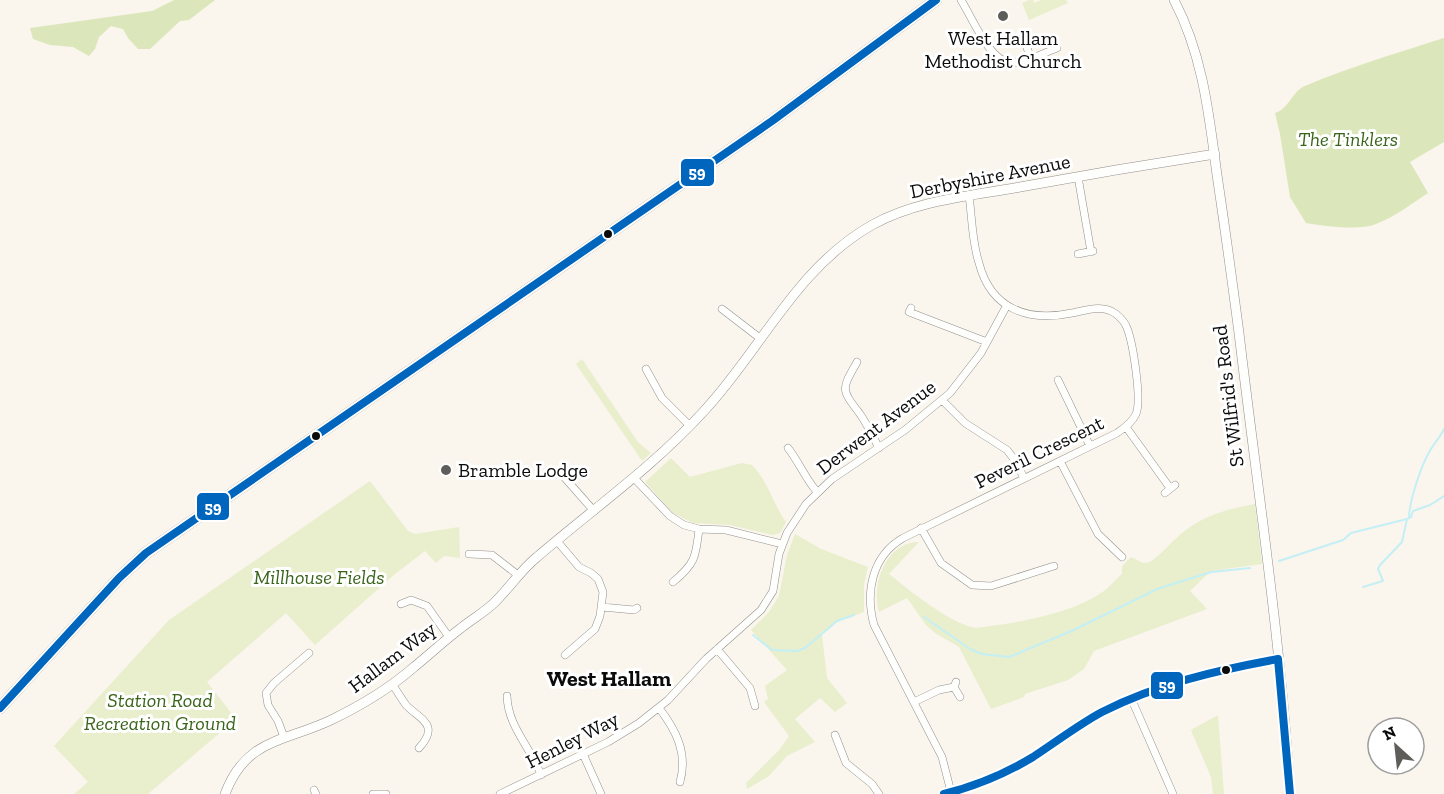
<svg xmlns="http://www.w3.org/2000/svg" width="1444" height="794" viewBox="0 0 1444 794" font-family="'Zilla Slab',serif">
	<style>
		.green { fill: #e9efcd }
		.forest { fill: #dbe7ba }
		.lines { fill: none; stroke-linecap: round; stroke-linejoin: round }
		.stream { stroke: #c3eff5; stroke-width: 2 }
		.minor-casing { stroke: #93908d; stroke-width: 8 }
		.tertiary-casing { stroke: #93908d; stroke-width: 10 }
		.primary-casing { stroke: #807e7a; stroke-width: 12 }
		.minor { stroke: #fefefc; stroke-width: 7 }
		.tertiary { stroke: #fefefc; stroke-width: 9 }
		.primary { stroke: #ece2d6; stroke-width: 10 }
		.bus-1-casing { stroke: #fff; stroke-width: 12 }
		.bus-1 { stroke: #0065bd; stroke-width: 8 }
		.poi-dot { fill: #5f5d5a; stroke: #fff; stroke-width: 2 }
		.bus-dot { fill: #0b0b0b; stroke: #fff; stroke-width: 2 }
		.labels { text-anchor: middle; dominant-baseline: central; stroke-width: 6; stroke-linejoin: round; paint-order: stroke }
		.poi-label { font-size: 20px; fill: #0b0b0b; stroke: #fff }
		.park-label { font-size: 20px; font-style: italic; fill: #39641a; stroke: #fff }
		.street-label { font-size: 20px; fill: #0b0b0b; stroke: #fff }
		.quarter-label { font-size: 22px; font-weight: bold; fill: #0b0b0b; stroke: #fff }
		.line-badge { stroke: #fff; stroke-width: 2 }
		.badge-label { font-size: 16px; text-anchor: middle; font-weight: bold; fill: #fff }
	</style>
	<rect width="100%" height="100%" fill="#faf5ed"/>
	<path class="green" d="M1029 0H1033L1034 3 1041 0H1066L1068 3 1029 20 1022 3Z
		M582 359 638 442 651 453 642 461 576 364Z
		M671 458 690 477 742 463 752 465C768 481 773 504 786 522L780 533 773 535 730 525 693 523 673 513 645 482Z
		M370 481 408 531 415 534 459 527 460 558 444 556 436 563 425 551 395 574 315 645 286 613 207 682 236 719 148 794H74L88 782 54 746 169 620Z
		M1255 504 1262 564 1211 571 1190 591 1207 609 1094 651 1084 669 1068 680 1025 694 1024 697 991 709 959 647 935 633 926 625 907 598 879 612C871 584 886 542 919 542L889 574C910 591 951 624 976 628 1014 623 1069 615 1101 593 1109 588 1115 580 1122 574V566L1131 557 1143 563 1150 562C1162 554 1171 542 1182 533 1204 515 1228 509 1255 504Z
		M795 534 821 549 868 567 864 584V612L837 622 822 635 827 678 847 703 835 712 820 698 795 719 815 742 787 756 769 776 747 789 746 783 780 749 789 736 764 702 768 699 765 686 787 670 751 630 769 612 779 596 787 555Z
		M1218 715 1224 794H1213L1211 777 1191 730Z"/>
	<path class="forest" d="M174 0H215L189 20 180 21 150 49H138L128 38 123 29 111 26 99 37 95 49 89 56 73 47 50 45 33 39 30 28 152 11Z
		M1444 38V142L1410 162 1428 193C1411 204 1395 217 1376 224 1358 231 1324 226 1306 223L1290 197 1280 134 1275 113C1289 109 1292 91 1305 86 1350 67 1397 53 1444 38Z"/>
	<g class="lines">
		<path class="stream" d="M1409 517C1410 499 1421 465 1431 449 1435 442 1440 438 1444 429
			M1279 561 1343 540 1351 533 1407 519
			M1363 587 1383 581 1378 569 1380 565 1402 542 1407 519 1411 517 1413 511 1430 505 1444 496
			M924 617 970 649 982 654 1009 657 1076 629 1157 589 1211 572 1250 568
			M753 635 772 650 797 651 805 648 837 621 854 615"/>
		<g class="minor-casing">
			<path id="minor" d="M961 0C972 17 990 63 1012 63 1027 63 1043 53 1057 48
				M1027 48 1031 58
				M1078 177 1091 252
				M1078 254 1093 251
				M911 308 909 312 987 342
				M722 309 761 339
				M857 362C841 390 841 389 860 414 867 424 873 437 879 448
				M646 369 662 398 690 426
				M1058 380 1090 446
				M942 400 965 423 1007 450 1014 459 1024 478
				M1126 427 1170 488
				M788 448C799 462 805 478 817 492
				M1060 461 1098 534 1122 557
				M541 475 558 474 564 477 594 511
				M634 478 670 516 684 525 699 529 726 530 782 544
				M1165 493 1175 485
				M921 528 941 563 972 585 991 586 1054 566
				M557 541 579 567 591 573 598 579 603 592 600 616 595 629 565 655
				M469 554 492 555 518 575
				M673 582C695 564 696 557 699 529
				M401 604 411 600 427 606 449 637
				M602 607 634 610 637 608
				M717 649 750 688 755 706
				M956 682 954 687 960 697
				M392 684C397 691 401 698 406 705 419 719 441 724 419 748
				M507 696C508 727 530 746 541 775
				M1131 698 1173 794
				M914 702 939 690 954 687
				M659 708C676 730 688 753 680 782
				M835 735 846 763 872 784 879 794
				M284 737 278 721 268 705 266 693 274 683 309 653
				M583 754 601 794
				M314 790 316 794
				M951 792 942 757 874 625C865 592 872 556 903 538L1117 433C1124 428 1132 423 1136 414 1142 400 1133 343 1127 328 1125 322 1121 318 1116 314 1103 304 1087 310 1072 313 1029 322 991 310 979 263 972 242 972 218 969 195
				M373 794H386
				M500 794 608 742 639 723 668 700 706 659 761 610 773 591 779 554 787 533 806 504 832 479 905 430 950 393 981 353 1007 305
				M944 794C971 788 997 778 1021 764 1049 748 1074 727 1103 712 1159 683 1217 670 1278 659"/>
		</g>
		<g class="tertiary-casing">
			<path id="tertiary" d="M1174 0C1203 55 1209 115 1217 175 1225 228 1232 280 1239 333 1257 486 1281 640 1290 794
				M225 794C246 738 285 742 331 720 360 706 389 689 414 667 430 654 445 640 461 628 472 619 485 612 495 602 510 587 521 570 537 557 593 509 654 466 704 411 761 350 796 268 872 225 917 200 970 196 1020 187 1085 175 1150 164 1215 154"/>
		</g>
		<g class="primary-casing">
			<path id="primary" d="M0 708 119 578 146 553 772 121 936 0"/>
		</g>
		<use href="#minor" class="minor"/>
		<use href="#tertiary" class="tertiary"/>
		<use href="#primary" class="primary"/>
		<g class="bus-1-casing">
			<path id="bus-1" d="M0 708 119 578 146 553 772 121 936 0
				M944 794C976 786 1005 774 1033 757 1056 742 1078 725 1102 712 1157 684 1218 670 1278 659L1290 794"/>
		</g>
		<use href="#bus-1" class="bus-1"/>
	</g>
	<g class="poi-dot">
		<circle cx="1003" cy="16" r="6"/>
		<circle cx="446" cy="470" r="6"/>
	</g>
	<g class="bus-dot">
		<circle cx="608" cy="234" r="5"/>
		<circle cx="316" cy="436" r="5"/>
		<circle cx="1226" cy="670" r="5"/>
	</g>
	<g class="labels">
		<g class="poi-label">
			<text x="1003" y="38">West Hallam<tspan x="1003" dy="23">Methodist Church</tspan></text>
			<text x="458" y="470" text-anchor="start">Bramble Lodge</text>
		</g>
		<g class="park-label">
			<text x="1348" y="139">The Tinklers</text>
			<text x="319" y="577">Millhouse Fields</text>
			<text x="160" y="700">Station Road<tspan x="160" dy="23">Recreation Ground</tspan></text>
		</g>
		<g class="street-label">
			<text transform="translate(990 176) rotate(-11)">Derbyshire Avenue</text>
			<text transform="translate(1228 396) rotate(-97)">St Wilfrid's Road</text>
			<text transform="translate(876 427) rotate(-37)">Derwent Avenue</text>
			<text transform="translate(1039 452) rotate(-26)">Peveril Crescent</text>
			<text transform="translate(392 657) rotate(-37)">Hallam Way</text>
			<text transform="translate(572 740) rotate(-27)">Henley Way</text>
		</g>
		<g class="quarter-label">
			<text x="609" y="678">West Hallam</text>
		</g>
	</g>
	<g class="line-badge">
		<rect x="680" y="158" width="35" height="29" rx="6" fill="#0065bd"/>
		<rect x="196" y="492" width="34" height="29" rx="6" fill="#0065bd"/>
		<rect x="1150" y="671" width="34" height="29" rx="6" fill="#0065bd"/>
	</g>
	<g class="badge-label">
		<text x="697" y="178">59</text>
		<text x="213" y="513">59</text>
		<text x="1167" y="691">59</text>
	</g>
	<g transform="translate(1396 746) rotate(333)"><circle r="28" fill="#ffffff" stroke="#9d9d9d" stroke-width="1.5"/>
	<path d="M0-4.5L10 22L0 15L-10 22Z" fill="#5f5d5a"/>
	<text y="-9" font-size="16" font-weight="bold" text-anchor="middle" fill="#0b0b0b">N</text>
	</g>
</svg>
